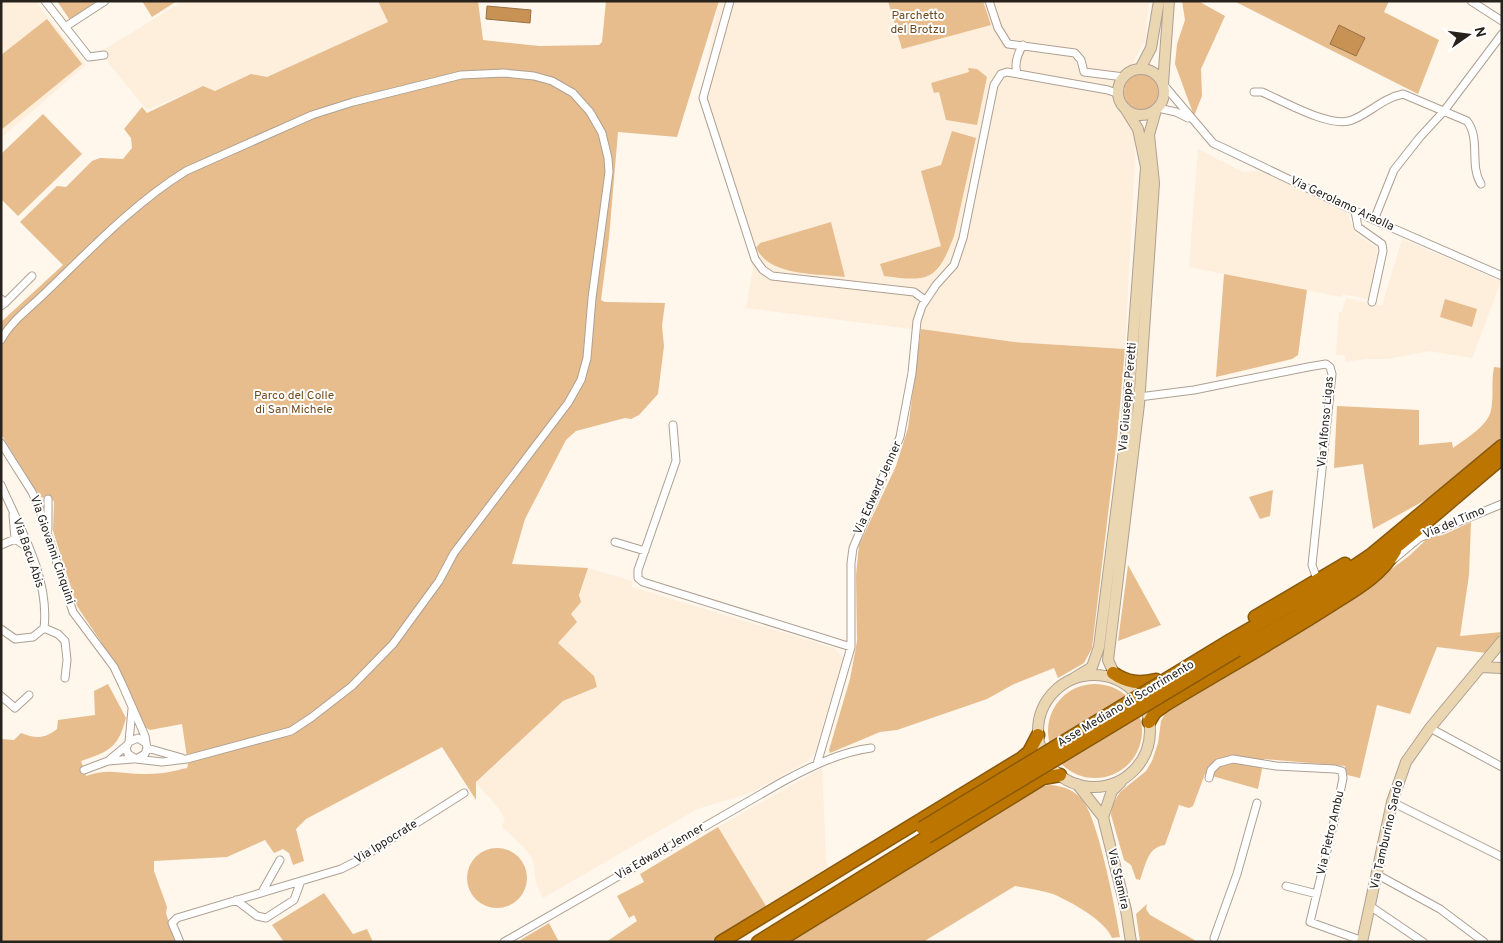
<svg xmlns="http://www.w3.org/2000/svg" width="1503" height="943" viewBox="0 0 1503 943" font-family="Overpass,sans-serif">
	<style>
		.built { fill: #feeedc }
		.green { fill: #e7bd8e }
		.water { fill: #c79254; stroke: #977043 }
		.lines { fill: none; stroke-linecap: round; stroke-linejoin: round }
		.street-casing { stroke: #aea092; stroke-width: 9 }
		.secondary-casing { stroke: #aea092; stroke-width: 12 }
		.highway-casing { stroke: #88590a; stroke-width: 15 }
		.street { stroke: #fff; stroke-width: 7 }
		.secondary { stroke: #ebd6b2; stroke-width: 10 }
		.highway { stroke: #bc7600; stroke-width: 12 }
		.highway-bridge-casing { stroke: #88590a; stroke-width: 15; stroke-linecap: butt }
		.highway-bridge { stroke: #bc7600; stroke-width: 12 }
		.labels { text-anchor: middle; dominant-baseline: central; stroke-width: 4; stroke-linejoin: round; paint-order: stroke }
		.park-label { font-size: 12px; fill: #6f4a1b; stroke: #fff }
		.street-label { font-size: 12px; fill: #28221c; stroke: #fff }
	</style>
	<rect width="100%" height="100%" fill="#fff6ec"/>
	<path class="built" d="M1 1H35L86 65 1 138Z
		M183 1H378L388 22 267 77 251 74 215 91 203 86 147 110 106 60 107 53 102 51Z
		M719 1H1149L1145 41 1119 88 1121 101 1134 126 1135 153 1125 349 1014 342 746 308 753 268 700 101Z
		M1198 149 1243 172 1263 171 1346 211 1356 234 1376 247 1377 252 1368 299 1343 294 1342 297 1189 267Z
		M1402 239 1501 281 1472 358 1429 351 1388 359H1365L1345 362V355H1336L1339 312H1342L1346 298 1382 306 1394 265 1397 262H1395Z
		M588 568 632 581V587L665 597 834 648 843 658 815 752 808 761 750 793 697 809 543 898 536 883 533 860 526 849 502 827 505 819 499 809 476 782 563 701 597 687 593 676 558 643 576 623 571 614 575 609Z
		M822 768 826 860 828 867 766 906 718 827Z"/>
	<path class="green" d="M57 1H97L70 20Z
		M142 1H177L152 17Z
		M378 1H478L483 40 539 46 599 45 602 42 606 1H719L677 137 618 132 609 238 601 300 605 302 665 303 662 326 664 346 658 394 639 415 631 419 625 418 576 431 566 440 525 519 512 564 588 568 579 595 581 602 571 614 577 622 558 643 594 676 597 687 563 701 476 782V800L442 747 306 819 296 829 304 861 293 865 289 853 283 849 274 853 265 840 227 857 154 861V871L167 907 166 913 175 942H1L2 739 14 740 21 733C36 739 44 739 57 729L58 720 95 715 94 691 108 684 126 718C118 748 110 751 81 761L86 776C109 767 125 775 148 774 162 774 174 771 187 768L188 764 182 724 150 730C138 724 135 705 130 693 117 662 95 634 77 606L53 531 54 502 52 499 40 497 1 434V322L63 265 20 222 57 186 66 187 92 161 100 158 123 159 132 148 131 138 124 129 142 107 147 113 203 86 215 91 251 74 267 77 388 22Z
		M888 1H983L991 25 902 49Z
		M1182 1H1198L1225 16 1201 69 1202 96 1194 116 1175 64 1177 44 1185 20Z
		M1234 1H1389L1384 12 1439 40 1418 94Z
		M47 19 82 64 1 130V55Z
		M968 68 977 69 987 77 977 125 946 120 939 92 934 93 931 83 969 72Z
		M1124 92a18 18 0 1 1 36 0a18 18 0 1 1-36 0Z
		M43 114 82 154 18 216 1 199V154Z
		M952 131 976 138 954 236C937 281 929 282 884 276L880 264 941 246 921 171 941 165Z
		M831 222 845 277C816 273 771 277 756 248L760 243Z
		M1224 274 1307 290 1298 355 1292 359 1216 377Z
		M1445 299 1477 309 1472 327 1440 317Z
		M921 329 1014 342 1125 349 1117 439 1092 648 1084 663 1058 678 1054 668 1014 684 987 699 897 730 880 732 830 753 829 750 850 679 857 641 856 575 859 545 896 466 908 428Z
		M1494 367 1502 368V437L1429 498 1373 529 1363 464 1334 468 1337 406 1419 410V445L1452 442 1453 448C1465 439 1488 426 1491 410 1494 396 1491 382 1494 367Z
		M1273 490 1270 516 1260 519 1249 497Z
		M1471 522 1469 575 1460 636 1502 632 1486 653 1437 647 1410 714 1377 705 1360 778 1347 775 1345 766 1264 759 1258 789 1205 774 1193 806 1189 808 1179 805 1165 845C1147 847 1146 865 1140 880L1136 879 1131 865 1124 860 1111 815 1112 806 1120 792 1146 771 1152 761 1158 743 1161 721 1165 714 1351 599 1409 556 1428 538 1443 535Z
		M1128 565 1161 625 1118 641Z
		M1048 731a47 47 0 1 1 94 0a47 47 0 1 1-94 0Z
		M1050 785C1063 786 1075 790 1083 801 1098 819 1116 911 1120 937L1112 938C1105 920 1071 902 1053 894 1041 890 1027 888 1015 886L923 942H786L1044 786Z
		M718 827 766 906 710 942H606L637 921 634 915 629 918 617 896 644 882 640 874Z
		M467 878a30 30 0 1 1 60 0a30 30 0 1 1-60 0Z
		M324 893 353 934 367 929 373 942H284L272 925Z
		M1147 904 1146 909 1150 915 1198 942H1140L1136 914Z
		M549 923 559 942H517Z"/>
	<path class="water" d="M487 6 531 10 530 23 486 19Z
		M1339 25 1365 38 1356 56 1330 44Z"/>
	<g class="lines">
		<g class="street-casing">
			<path id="street" d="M45 1 89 57 104 55
				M730 1 703 98 755 259 763 270 772 276 914 292 925 300
				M989 1 998 28 1008 44 1075 53 1081 60 1084 72 1124 77
				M1471 1 1502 21
				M65 27 105 1
				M1017 73C1014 63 1018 53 1023 45
				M1163 84 1213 143 1374 220 1502 276
				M1254 92H1262C1283 101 1331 129 1352 120 1370 113 1383 98 1403 94L1467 121C1481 139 1469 165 1481 184
				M1158 108 1176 112 1188 118
				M1355 211 1358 227 1382 244 1383 251 1372 302
				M1374 220 1394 170 1420 137 1444 111 1502 34
				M1 299 5 303 1 306
				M5 303 32 276
				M1 340C10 322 31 307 45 293 90 250 133 204 186 171L312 115 353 102 461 75 504 73 534 76 552 81 573 93 590 112 602 133 608 158 609 172 592 298 587 358 581 380 568 403 454 553 439 581 393 644 352 686 312 717 291 731 187 759 162 762 136 759
				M1139 397 1194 390 1308 367 1326 364 1330 367 1332 374 1312 565 1317 579
				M673 425 676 461 638 570V578L643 582 851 647
				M1 443 32 492 39 508 73 612 114 667 122 684 145 736 147 748 145 754 136 759 128 754 126 748 129 742 138 738 144 742
				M1 485C20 528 50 579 44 628L33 637 15 639 1 629
				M48 499V529
				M13 515 15 539
				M615 542 645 551
				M1 545 15 539 27 547
				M1394 559 1419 538 1502 504
				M44 628 58 634 65 641 67 660 65 678
				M1 696 15 708 29 695
				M1430 728 1502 767
				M129 742 132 709
				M147 748 182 758
				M108 761 126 746
				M817 764 851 647V563L853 548 900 437 912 373 917 321 922 306 936 285 954 265 963 238 994 85 1001 74 1007 72 1108 90 1119 94
				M84 770 108 761 133 759
				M1209 778 1211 770 1218 763 1233 759 1276 766 1335 769 1342 771 1343 778 1336 813 1310 922 1363 941
				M1392 802 1502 857
				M1376 874 1440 909 1484 942
				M1286 886 1317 894
				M262 892 280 860
				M236 900 257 916 266 918 294 900 301 881
				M1370 906 1423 942
				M1214 938 1237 874 1257 803
				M180 942 172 923 177 918 341 869 355 862 464 793
				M504 942 782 782C810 767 840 752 871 748"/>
		</g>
		<g class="secondary-casing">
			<path id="secondary" d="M1140 69 1151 48 1159 1
				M1118 92a23 23 0 1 1 46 0a23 23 0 1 1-46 0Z
				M1163 83 1169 1
				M1481 667 1502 668
				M1038 731a56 56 0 1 1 112 0a56 56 0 1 1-112 0Z
				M1074 678 1092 667 1099 647 1126 434 1146 167 1138 129 1125 108
				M1116 678 1108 660 1139 404 1154 183 1149 135 1156 110
				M1077 784 1103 817 1126 910 1131 942
				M1103 817 1112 791 1121 782
				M1362 942 1392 802 1406 762 1430 728 1502 641"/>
		</g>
		<g class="highway-casing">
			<path id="highway" d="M1255 617 1345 564
				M1231 640 1334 580 1371 555 1502 446
				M1237 650C1281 625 1326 600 1367 570 1414 535 1457 495 1502 458
				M1113 673C1128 683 1139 684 1156 680
				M1149 722 1155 712 1165 705C1219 672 1275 641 1328 607 1353 591 1380 577 1395 551
				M721 942 1022 758 1029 752 1038 735
				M758 942 927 837
				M777 942 1043 778 1060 775"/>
		</g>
		<use href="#street" class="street"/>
		<use href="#secondary" class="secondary"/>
		<use href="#highway" class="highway"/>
		<g class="highway-bridge-casing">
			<path id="highway-bridge" d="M922 828 1231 640
				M927 837 1237 650"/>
		</g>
		<use href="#highway-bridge" class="highway-bridge"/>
	</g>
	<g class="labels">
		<g class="park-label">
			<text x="918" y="16">Parchetto<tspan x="918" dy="14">del Brotzu</tspan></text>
			<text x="294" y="396">Parco del Colle<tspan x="294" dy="14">di San Michele</tspan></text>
		</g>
		<g class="street-label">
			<text transform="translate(1342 204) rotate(25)">Via Gerolamo Araolla</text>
			<text transform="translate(1128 397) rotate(-85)">Via Giuseppe Peretti</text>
			<text transform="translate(1326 422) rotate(-85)">Via Alfonso Ligas</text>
			<text transform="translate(878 488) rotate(-66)">Via Edward Jenner</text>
			<text transform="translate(1454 523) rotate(-23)">Via del Timo</text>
			<text transform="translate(52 550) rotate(71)">Via Giovanni Cinquini</text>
			<text transform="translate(28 553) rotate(71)">Via Bacu Abis</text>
			<text transform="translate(1126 704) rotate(-31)">Asse Mediano di Scorrimento</text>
			<text transform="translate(1331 833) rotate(-77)">Via Pietro Ambu</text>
			<text transform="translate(1387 835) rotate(-77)">Via Tamburino Sardo</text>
			<text transform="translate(386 842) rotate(-32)">Via Ippocrate</text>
			<text transform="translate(660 852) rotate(-30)">Via Edward Jenner</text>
			<text transform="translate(1118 879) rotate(77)">Via Stamira</text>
		</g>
	</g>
	<rect width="1503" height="943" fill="none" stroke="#28221c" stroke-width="5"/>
	<g transform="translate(1468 35) rotate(76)" stroke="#ffffff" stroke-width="4" paint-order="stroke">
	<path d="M0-4L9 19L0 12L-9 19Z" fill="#28221c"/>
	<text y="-8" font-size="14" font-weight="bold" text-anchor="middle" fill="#28221c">N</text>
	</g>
</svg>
